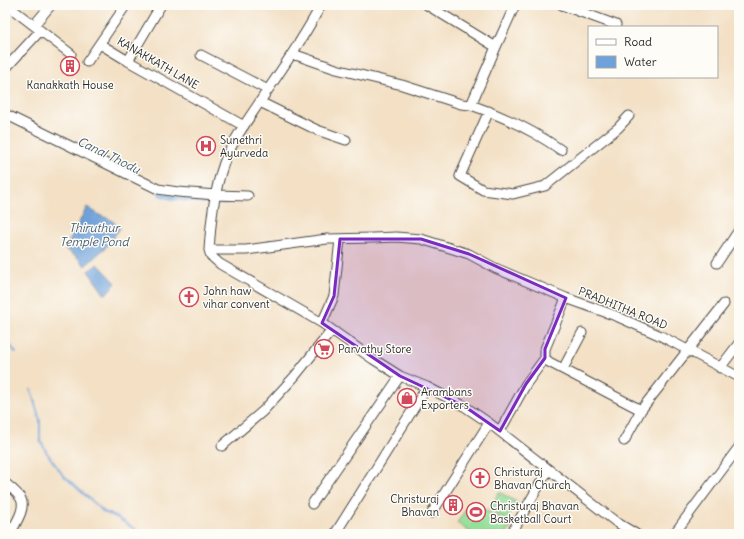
<svg xmlns="http://www.w3.org/2000/svg" width="744" height="539" viewBox="0 0 744 539" font-family="Delius,sans-serif">
	<style>
		.park { fill: url(#park-tufts); stroke: #608562 }
		.pitch { fill: #96df9a; stroke: #608562 }
		.water { fill: #6fa2da; stroke: #4d6682 }
		.lines { fill: none; stroke-linecap: round; stroke-linejoin: round }
		.stream { stroke: #6fa2da; stroke-width: 2 }
		.canal { stroke: #6fa2da; stroke-width: 8 }
		.street-casing { stroke: #494642; stroke-width: 11 }
		.street { stroke: #fff; stroke-width: 9 }
		.marked { fill: #7b2cbf; fill-opacity: 0.2; stroke: #7b2cbf; stroke-width: 3; stroke-linejoin: round }
		.labels { text-anchor: middle; dominant-baseline: central; stroke-width: 3; stroke-linejoin: round; paint-order: stroke }
		.street-label { font-size: 11px; fill: #2b2b2b; stroke: #fdfcf7 }
		.poi-label { font-size: 11px; fill: #2b2b2b; stroke: #fdfcf7; text-anchor: start }
		.water-label { font-size: 12px; font-style: italic; fill: #465b71; stroke: #fdfcf7 }
	</style>
	<defs>
		<pattern id="park-tufts" width="24" height="20" patternUnits="userSpaceOnUse"><rect width="24" height="20" fill="#96df9a"/><path d="M3 7l-1-3M5 7V3M7 7l1-3M15 17l-1-3M17 17v-4M19 17l1-3" fill="none" stroke="#81c085"/></pattern>
	</defs>
	<rect width="100%" height="100%" fill="#fdfcf7"/>
	<filter id="ink" filterUnits="userSpaceOnUse"><feTurbulence type="fractalNoise" baseFrequency=".025" numOctaves="2"/><feDisplacementMap in="SourceGraphic" scale="8" xChannelSelector="R" yChannelSelector="G"/><feConvolveMatrix kernelMatrix="1 2 1 2 8 2 1 2 1" color-interpolation-filters="sRGB"/></filter>
	<filter id="wash" filterUnits="userSpaceOnUse"><feTurbulence type="fractalNoise" baseFrequency=".012" numOctaves="4" result="noise"/><feDisplacementMap in="SourceGraphic" scale="16" xChannelSelector="R" yChannelSelector="G"/><feGaussianBlur stdDeviation="0.9" result="paint"/><feColorMatrix in="noise" values="0 0 0 0 0 0 0 0 0 0 0 0 0 0 0 0 0 1.4 0 .05"/><feComposite in="paint" operator="in"/></filter>
	<g filter="url(#wash)">
		<rect width="100%" height="100%" fill="#f3e0c5"/>
		<path class="park" d="M499 492 518 503 514 504 507 521 489 509Z"/>
		<path class="pitch" d="M471 501 511 526 506 534H473L457 523Z"/>
		<path class="water" d="M87 207 101 216 110 219 120 228 106 247 85 266 77 257 65 249Z
			M98 264 116 283 105 295 88 271Z"/>
		<g class="lines">
			<path class="stream" d="M5 338 16 353
				M31 390 40 421V440L47 453 62 474 104 512 118 518 142 534"/>
			<path class="canal" d="M162 193 172 196 208 200
				M219 201H225"/>
		</g>
	</g>
	<g filter="url(#ink)">
		<g class="lines">
			<g class="street-casing">
				<path id="street" d="M7 5 71 54
					M321 5C304 38 282 69 261 100 248 120 232 141 224 163 214 191 211 221 209 250L211 256 220 264 322 323 373 359 400 376 427 387 464 406 489 423 616 522 636 534
					M562 5 616 25
					M34 25 51 5
					M100 44 128 61 244 126
					M496 47 515 5
					M293 54 336 69 402 85 461 104 471 105 496 47 427 5
					M201 55 268 90
					M128 61 161 5
					M87 62 126 5
					M5 69 40 31
					M260 102 317 130 346 140
					M471 105C503 116 534 131 561 150
					M489 111 460 176 483 190 513 194 545 186 618 128 629 116
					M5 114 158 189 178 192 216 195 248 196
					M209 250H246L327 239 373 238 396 237 421 239 469 254 495 268 566 298 616 316 661 336 739 377
					M717 263 739 230
					M566 298 545 349V358L549 362 641 410
					M322 323 334 296 340 239
					M720 368 739 343
					M563 369 582 333
					M500 431 526 384 545 358
					M624 441 641 410 724 304
					M222 446 263 411 295 376 332 330
					M5 483C10 487 18 493 21 499 26 509 15 524 10 534
					M312 504 400 376
					M432 513 489 423
					M335 534 427 387
					M511 534 548 470
					M674 534 739 447"/>
			</g>
			<use href="#street" class="street"/>
		</g>
	</g>
	<path class="marked" d="M340 239H421L469 254 566 298 545 349V358L526 384 500 431 464 406 400 376 322 323 334 296Z"/>
	<defs>
		<g id="building-ring" transform="scale(1)"><circle r="9.5" fill="#fdfcf7" stroke="#d1495b" stroke-width="1.5"/><path d="M-4-6H4V6H1V3H-1V6H-4ZM-2.5-4.3h1.7v1.8h-1.7ZM.8-4.3h1.7v1.8H.8ZM-2.5-1h1.7V.8h-1.7ZM.8-1h1.7V.8H.8Z" fill="#d1495b"/></g>
		<g id="hospital-ring" transform="scale(1)"><circle r="9.5" fill="#fdfcf7" stroke="#d1495b" stroke-width="1.5"/><path d="M-5-5h3v3.5h4V-5h3V5h-3V1.5h-4V5h-3Z" fill="#d1495b"/></g>
		<g id="church-ring" transform="scale(1)"><circle r="9.5" fill="#fdfcf7" stroke="#d1495b" stroke-width="1.5"/><path d="M-1.2-6h2.4v3.5h3.3v2.4h-3.3V6h-2.4V-.1h-3.3v-2.4h3.3Z" fill="#d1495b"/></g>
		<g id="supermarket-ring" transform="scale(1)"><circle r="9.5" fill="#fdfcf7" stroke="#d1495b" stroke-width="1.5"/><path d="M-6-5.5h2.5l.6 2H6L4.5 2H-2.5L-4.4-4H-6ZM-1.5 3.2a1.3 1.3 0 1 0 .1 0ZM3 3.2a1.3 1.3 0 1 0 .1 0Z" fill="#d1495b"/></g>
		<g id="shop-ring" transform="scale(1)"><circle r="9.5" fill="#fdfcf7" stroke="#d1495b" stroke-width="1.5"/><path d="M-5-2.5h2.3a2.7 3.5 0 0 1 5.4 0H5L5.5 6h-11ZM-1.5-2.5h3a1.5 2.3 0 0 0-3 0Z" fill="#d1495b"/></g>
		<g id="stadium-ring" transform="scale(1)"><circle r="9.5" fill="#fdfcf7" stroke="#d1495b" stroke-width="1.5"/><path d="M0-5a6.5 5 0 1 0 0 10a6.5 5 0 1 0 0-10ZM-3.5-1.8h7v3.6h-7Z" fill="#d1495b"/></g>
	</defs>
	<g fill-rule="evenodd">
		<use href="#building-ring" x="70" y="66"/>
		<use href="#hospital-ring" x="206" y="146"/>
		<use href="#church-ring" x="189" y="297"/>
		<use href="#supermarket-ring" x="324" y="349"/>
		<use href="#shop-ring" x="407" y="398"/>
		<use href="#church-ring" x="480" y="478"/>
		<use href="#building-ring" x="453" y="505"/>
		<use href="#stadium-ring" x="476" y="512"/>
	</g>
	<g class="labels">
		<g class="street-label">
			<text transform="translate(158 63) rotate(30)">KANAKKATH LANE</text>
			<text transform="translate(623 308) rotate(22)">PRADHITHA ROAD</text>
		</g>
		<g class="poi-label">
			<text x="70" y="85" text-anchor="middle">Kanakkath House</text>
			<text x="220" y="140">Sunethri<tspan x="220" dy="13">Ayurveda</tspan></text>
			<text x="203" y="291">John haw<tspan x="203" dy="13">vihar convent</tspan></text>
			<text x="338" y="349">Parvathy Store</text>
			<text x="421" y="392">Arambans<tspan x="421" dy="13">Exporters</tspan></text>
			<text x="494" y="472">Christuraj<tspan x="494" dy="13">Bhavan Church</tspan></text>
			<text x="439" y="499" text-anchor="end">Christuraj<tspan x="439" dy="13">Bhavan</tspan></text>
			<text x="490" y="506">Christuraj Bhavan<tspan x="490" dy="13">Basketball Court</tspan></text>
		</g>
		<g class="water-label">
			<text transform="translate(109 155) rotate(26)">Canal Thodu</text>
			<text x="94" y="227">Thiruthur<tspan x="94" dy="14">Temple Pond</tspan></text>
		</g>
	</g>
	<rect width="744" height="539" fill="none" stroke="#fdfcf7" stroke-width="20"/>
	<rect x="588" y="26" width="130" height="52" fill="#fdfcf7" stroke="#a9a8a5"/>
	<rect x="596" y="39" width="20" height="6" fill="#ffffff" stroke="#a9a8a5"/>
	<text x="624" y="46" font-size="12" fill="#2b2b2b">Road</text>
	<rect x="596" y="56" width="20" height="12" fill="#6fa2da" stroke="#a9a8a5"/>
	<text x="624" y="66" font-size="12" fill="#2b2b2b">Water</text>
</svg>
